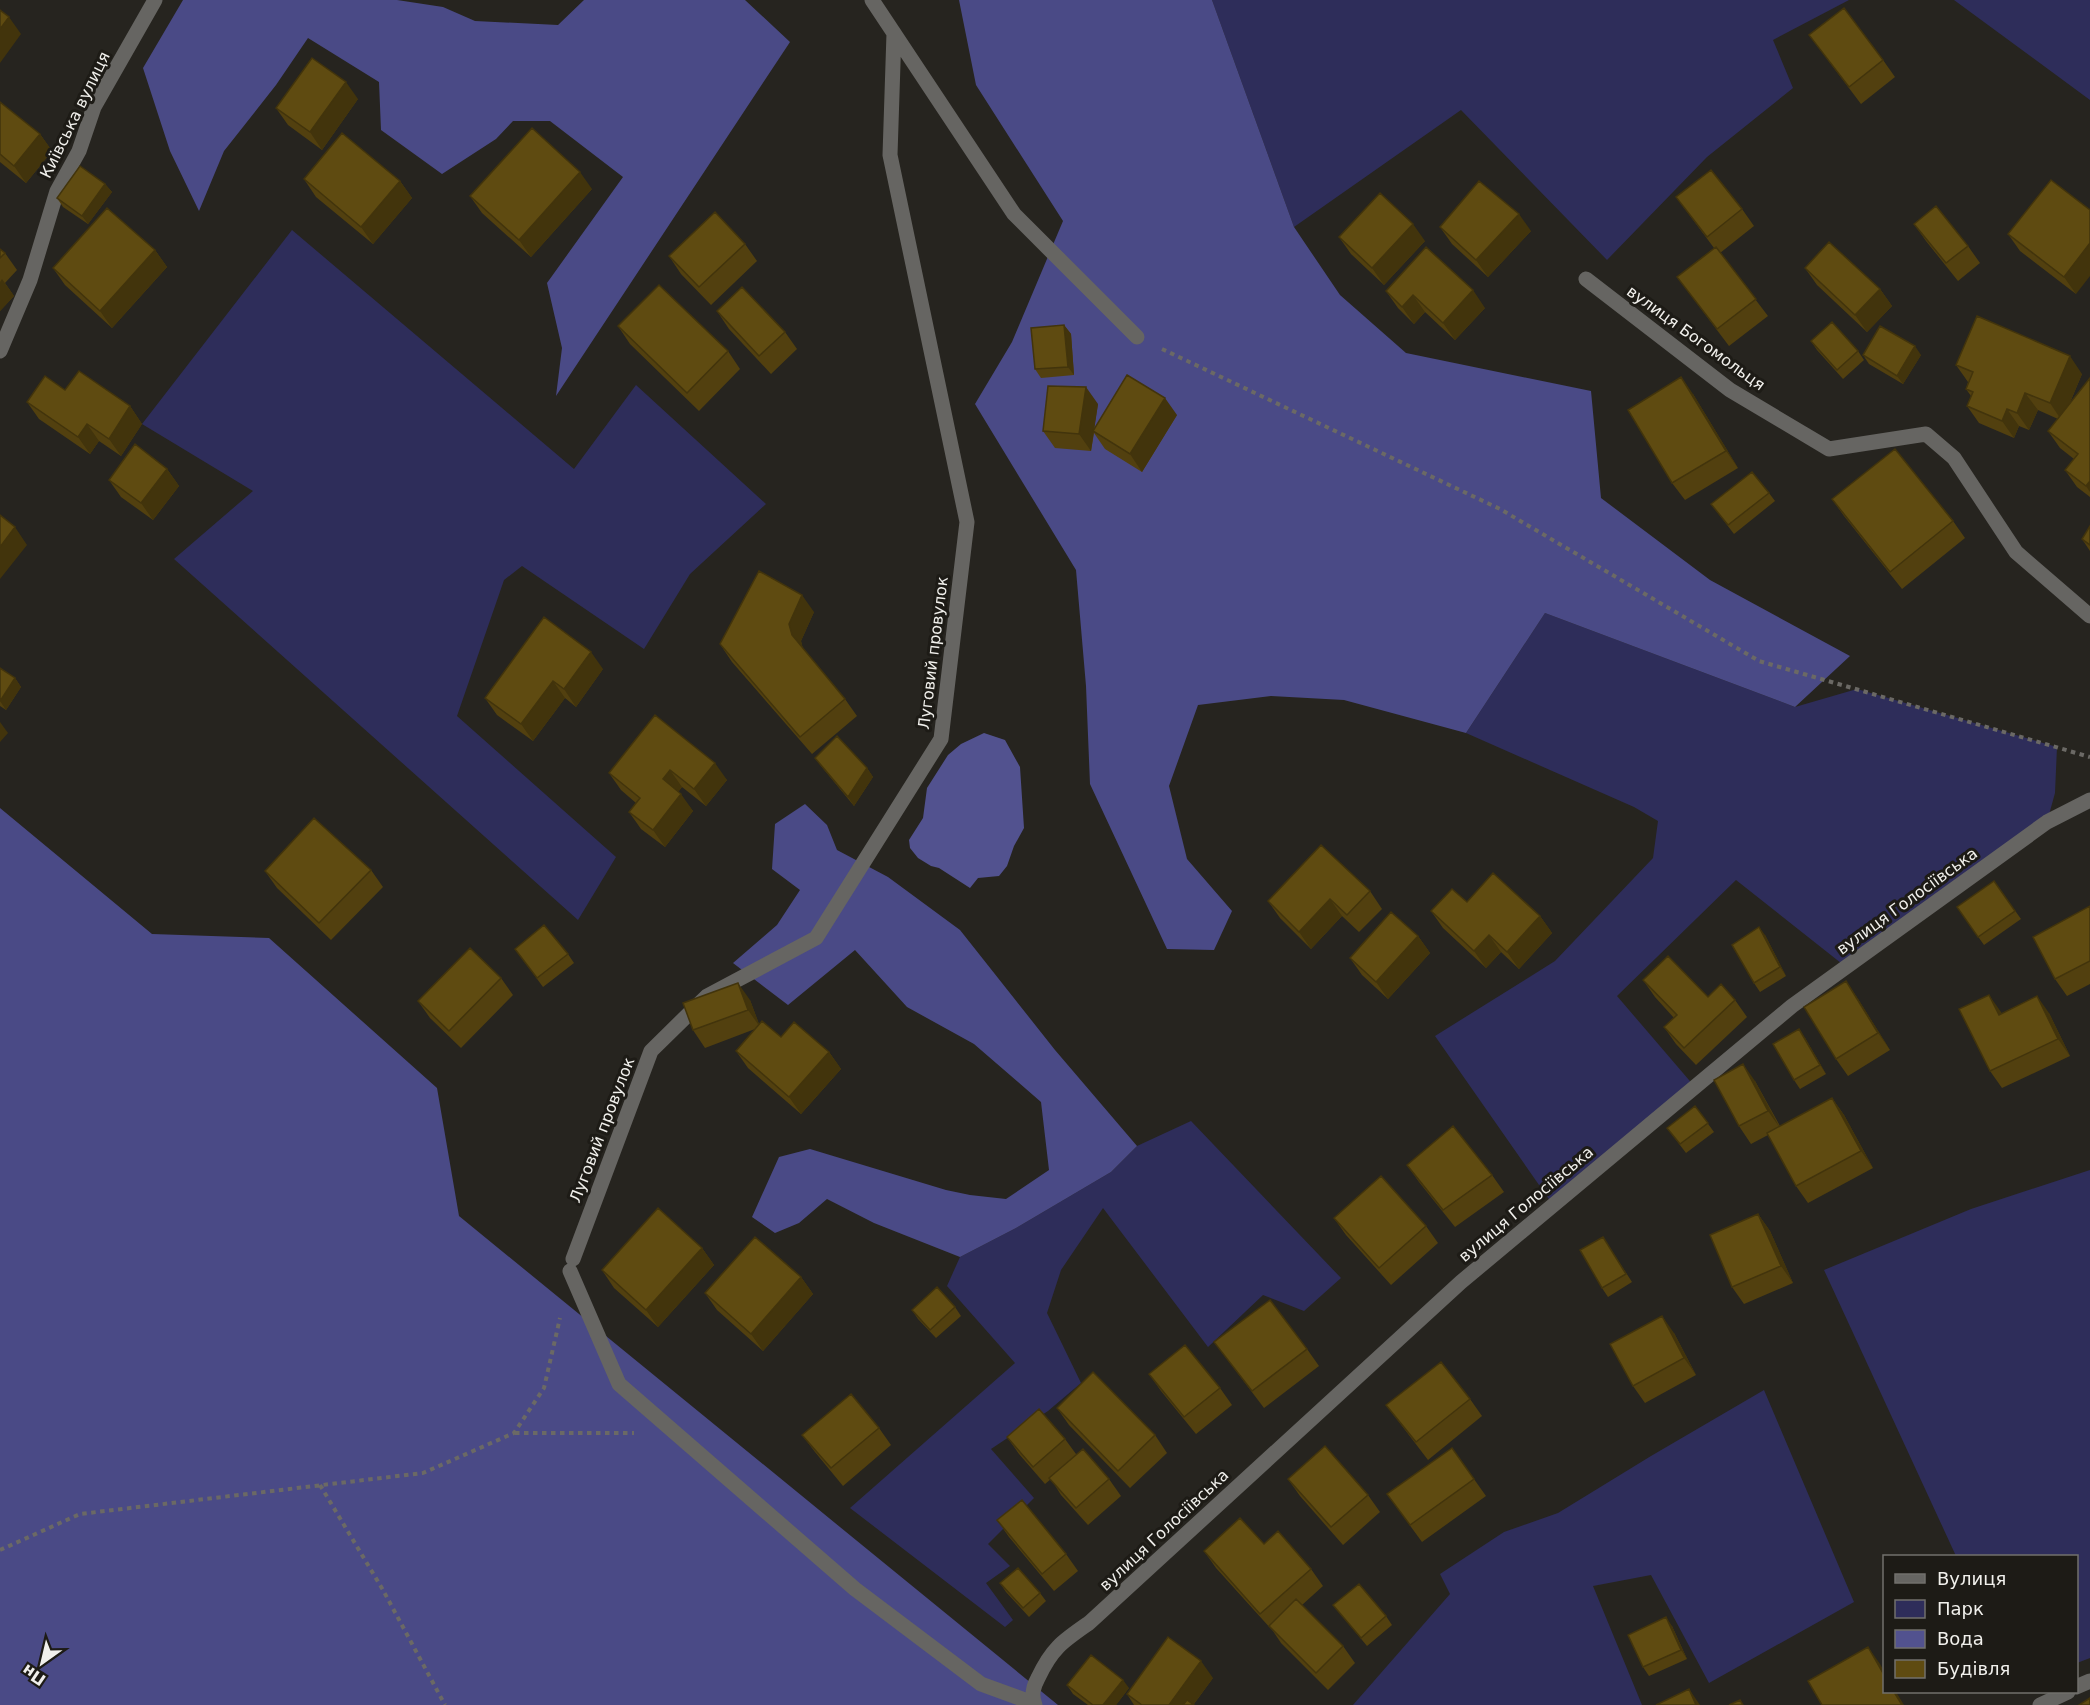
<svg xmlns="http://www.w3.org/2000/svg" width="2090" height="1705" viewBox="0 0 2090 1705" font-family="'DejaVu Sans',sans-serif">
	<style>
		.green { fill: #2e2d5a }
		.forest { fill: #4a4a86 }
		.water { fill: #52528f }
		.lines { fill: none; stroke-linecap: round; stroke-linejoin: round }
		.path { stroke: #6b6965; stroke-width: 4; stroke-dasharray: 4.5 4.5; stroke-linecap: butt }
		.minor { stroke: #666562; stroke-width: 15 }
		.wall { fill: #52400f }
		.shaded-wall { fill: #42340c }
		.building { fill: #5f4b11; stroke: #42340c; stroke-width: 1.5 }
		.labels { text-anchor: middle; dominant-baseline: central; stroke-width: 6; stroke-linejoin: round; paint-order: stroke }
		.street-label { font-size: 16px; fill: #f1f0ec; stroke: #1d1b16 }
	</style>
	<rect width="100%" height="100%" fill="#26241f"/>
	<path class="green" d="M1212 0H1849L1773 40 1793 88 1707 157 1607 260 1461 110 1294 227Z
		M1954 0H2090V100Z
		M292 230 574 469 636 385 766 504 690 574 644 649 522 566 504 580 457 716 616 857 578 920 174 559 253 491 142 424Z
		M1545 613 1795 707 1857 689 2057 747 2055 793 2047 822 1846 967 1736 880 1617 996 1695 1087 1553 1205 1435 1036 1555 961 1653 858 1658 821 1634 807 1466 733Z
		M1191 1121 1341 1278 1304 1311 1263 1295 1208 1347 1103 1208 1061 1270 1047 1313 1081 1383 1048 1411 991 1449 1034 1498 988 1544 1010 1566 986 1583 1013 1620 1005 1627 850 1508 1015 1363 947 1286 960 1257 1016 1228 1111 1172 1137 1146Z
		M2090 1170V1658L2077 1663 2076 1556H1956L1824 1270 1971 1209Z
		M1764 1390 1854 1602 1709 1683 1651 1575 1593 1586 1642 1705H1353L1450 1594 1440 1574 1504 1532 1558 1513 1651 1456Z"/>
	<path class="forest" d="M183 0H397L443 7 475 21 558 25 584 0H745L790 42 556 396 562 348 547 283 623 177 550 121H513L496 139 442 174 381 130 379 82 308 38 276 85 224 151 199 211 170 151 143 68Z
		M959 0H1212L1294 227 1340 295 1406 353 1591 391 1601 498 1710 580 1850 656 1795 707 1545 613 1466 733 1344 700 1271 696 1198 705 1169 786 1187 859 1232 911 1214 950 1167 949 1090 784 1086 686 1076 570 975 404 1012 342 1063 221 976 85Z
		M805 804 827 825 837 850 888 877 960 930 1055 1050 1137 1146 1111 1172 1016 1228 960 1257 874 1223 827 1199 799 1223 775 1233 752 1217 779 1157 810 1149 946 1190 970 1195 1006 1199 1049 1170 1041 1102 974 1044 907 1007 855 950 788 1005 733 963 777 925 800 890 772 869 775 824Z
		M0 808 152 934 269 938 437 1088 459 1216 1058 1705H0Z"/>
	<path class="water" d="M984 733 1005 740 1020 767 1024 828 1014 846 1007 866 999 876 978 878 970 888 939 868 931 866 918 858 910 848 909 840 923 818 927 788 948 755 961 744Z"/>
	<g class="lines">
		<path class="path" d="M1162 349 1500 509 1759 661 2090 757
			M515 1433H634
			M320 1485 383 1590 445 1705
			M0 1550 80 1514 423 1473 514 1433 544 1388 560 1318"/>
		<path class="minor" d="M872 0 1014 214 1137 337
			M1586 279 1730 390 1829 449 1926 434 1954 458 2016 552 2090 616
			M0 351 30 280 57 191 79 151 94 107 155 0
			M573 1259 651 1051 707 996 816 938 941 739 967 522 890 155 894 33
			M570 1271 619 1384 855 1589 981 1684 1033 1703
			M2076 1687 2090 1681
			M1035 1705C1031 1695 1033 1687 1038 1678 1052 1648 1063 1641 1089 1623L1461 1282 1792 1006 2047 822 2090 800
			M2040 1705 2068 1692"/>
	</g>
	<path class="wall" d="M1809 35 1883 60 1895 77 1861 104Z
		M358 99 322 150 288 125 276 108Z
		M0 102 40 134 52 151 26 183 0 162Z
		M304 179 400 181 412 198 373 244 316 197Z
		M2051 180 2076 294 2020 251 2008 234Z
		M105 184 112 192 88 224 63 207 57 198Z
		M592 189 531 257 482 213 470 196Z
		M1676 197 1742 209 1754 226 1720 253 1768 316 1729 346 1677 277 1714 248Z
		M1914 224 1968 246 1980 263 1958 281 1926 241Z
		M1440 227 1531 231 1488 277 1452 244Z
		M1339 237 1425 241 1384 285 1351 254Z
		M745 244 757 261 711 305 681 274 669 256Z
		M0 249 5 253 17 270 5 283 14 296 0 311Z
		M155 250 167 267 112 328 65 285 53 268Z
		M1805 268 1880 289 1892 306 1867 332 1817 285Z
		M1386 291 1485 308 1455 340 1425 312 1414 324 1398 308Z
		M717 311 785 332 797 349 771 374 729 329Z
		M1064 325 1071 334 1074 375 1041 378 1035 369Z
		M618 326 728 351 740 369 699 411 630 344Z
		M1811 341 1858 351 1864 360 1843 379 1817 350Z
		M1863 355H1921L1903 384 1869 364Z
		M1956 365 2082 374 2069 405 2090 378V497L2077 487 2065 470 2074 459 2060 448 2048 431 2058 419 2038 410 2029 430 2019 426 2014 438 1979 423 1967 406 1971 396 1966 389 1968 382Z
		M65 390 130 406 142 424 121 456 99 441 90 454 39 419 27 402Z
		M1693 394 1738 468 1685 500 1672 483Z
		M1098 404 1094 429 1177 415 1142 472 1105 449 1094 433 1091 451 1055 448 1043 431Z
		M167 469 179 486 153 520 121 497 109 480Z
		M1769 493 1775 501 1734 534 1711 504Z
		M1832 499 1953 521 1965 538 1902 589 1844 516Z
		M2090 526V551L2082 539Z
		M814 612 801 641 803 649 845 699 857 716 812 754 732 662 720 644Z
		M0 668 15 678 21 687 6 710 0 706Z
		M603 669 576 707 565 698 533 741 497 715 485 698Z
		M655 715 727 780 706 806 682 787 678 792 693 811 665 847 641 829 629 812 636 803 621 790 609 773Z
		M815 758 867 768 873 777 854 806 821 766Z
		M371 870 383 887 331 940 277 888 265 871Z
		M1994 881 2021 919 1984 945 1957 907Z
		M1370 891 1382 909 1359 932 1342 916 1311 949 1280 918 1268 901Z
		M1467 902 1540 916 1552 933 1519 969 1501 952 1486 968 1443 928 1431 911Z
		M2090 906V984L2067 996 2055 979Z
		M1765 935 1786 976 1760 992 1754 983Z
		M1418 936 1430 953 1388 999 1362 975 1350 958Z
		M515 949 568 954 574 963 543 987Z
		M501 978 513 995 461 1048 430 1018 418 1001Z
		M1643 980 1708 997 1735 1000 1747 1017 1696 1065 1676 1044 1664 1027 1674 1018 1655 997Z
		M1846 981 1858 999 1890 1050 1848 1076 1836 1059Z
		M750 1000 759 1024 781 1037 829 1052 841 1069 801 1114 748 1068 736 1051 755 1029 705 1048 693 1030Z
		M2002 1013H2049L2070 1056 2002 1088 1990 1071Z
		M1805 1038 1826 1074 1800 1089 1794 1080Z
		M1755 1081 1780 1126 1832 1098 1844 1115 1873 1168 1808 1203 1796 1186 1768 1135 1751 1144 1739 1126Z
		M1695 1106 1714 1132 1686 1153 1667 1128Z
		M1407 1165 1492 1175 1504 1192 1455 1227 1419 1182Z
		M1758 1214 1770 1231 1793 1283 1744 1304 1732 1287Z
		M1334 1218 1426 1226 1438 1243 1391 1285 1346 1235Z
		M1603 1237 1632 1282 1608 1297 1602 1288Z
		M702 1248 714 1265 658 1327 614 1288 602 1270Z
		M801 1277 813 1294 763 1351 717 1310 705 1293Z
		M955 1307 961 1316 936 1338 918 1319 912 1310Z
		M1674 1333 1696 1375 1645 1403 1633 1386Z
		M1214 1342 1307 1349 1319 1366 1264 1408Z
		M1149 1374 1220 1388 1232 1405 1196 1434 1161 1391Z
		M1470 1399 1482 1416 1428 1460 1386 1405Z
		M1057 1408 1155 1435 1167 1453 1130 1488 1069 1425Z
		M879 1428 891 1445 843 1486 815 1452 802 1435Z
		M1007 1437 1065 1439 1076 1454 1109 1479 1121 1496 1088 1525 1061 1495 1051 1479 1045 1484 1019 1454Z
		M1452 1448 1486 1496 1422 1542 1387 1494Z
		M1288 1479 1368 1495 1380 1512 1343 1545 1300 1496Z
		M997 1520 1066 1554 1078 1571 1054 1591 1009 1537Z
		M1264 1544 1311 1569 1323 1586 1302 1605 1343 1646 1355 1663 1328 1690 1281 1643 1273 1631 1216 1568 1204 1551Z
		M1000 1583 1040 1593 1046 1601 1029 1617 1006 1592Z
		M1333 1605 1386 1616 1392 1625 1367 1646Z
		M1672 1626 1687 1659 1649 1676 1643 1667Z
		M1213 1678 1194 1704V1705H1134L1127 1694Z
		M1067 1685 1129 1688 1116 1705H1088L1073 1694Z"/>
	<path class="shaded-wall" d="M9 17 21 34 0 63V29Z
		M346 82 358 99 322 150 310 132Z
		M40 134 52 151 26 183 14 166Z
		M580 172 592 189 531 257 519 240Z
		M400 181 412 198 373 244 361 227Z
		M105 184 112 192 88 224 82 216Z
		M1519 214 1531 231 1488 277 1476 260Z
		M1413 224 1425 241 1384 285 1372 268Z
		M2090 243V276L2076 294 2064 277Z
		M155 250 167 267 112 328 100 311Z
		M2 279 14 296 0 311V282Z
		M1880 289 1892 306 1867 332 1855 315Z
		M1473 290 1485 308 1455 340 1443 323Z
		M1413 295 1425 312 1414 324 1402 307Z
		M1064 325 1071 334 1074 375 1068 367Z
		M1915 346 1921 355 1903 384 1897 376Z
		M2070 356 2082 374 2062 421 2050 403Z
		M1681 377 1693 394 1738 468 1726 451Z
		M1086 387 1098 404 1091 451 1079 434Z
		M2025 393 2038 410 2029 430 2017 413Z
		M1165 398 1177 415 1142 472 1130 454Z
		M130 406 142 424 121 456 109 439Z
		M2007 409 2019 426 2014 438 2002 421Z
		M87 424 99 441 90 454 78 437Z
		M167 469 179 486 153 520 141 503Z
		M2090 481V492L2086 486Z
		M15 527 27 545 0 579V547Z
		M802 595 814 612 801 641 804 653 792 635 789 624Z
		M591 652 603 669 576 707 564 689Z
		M15 678 21 687 6 710 0 701Z
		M553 681 565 698 533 741 521 724Z
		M0 722 8 733 0 742Z
		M715 763 727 780 706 806 694 789Z
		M867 768 873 777 854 806 848 797Z
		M670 770 682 787 675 796 663 779Z
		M681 794 693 811 665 847 653 830Z
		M1330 899 1342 916 1311 949 1299 932Z
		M1540 916 1552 933 1519 969 1507 952Z
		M1759 927 1765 935 1786 976 1780 967Z
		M1489 935 1501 952 1486 968 1474 951Z
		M1418 936 1430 953 1388 999 1376 982Z
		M1846 981 1858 999 1890 1050 1878 1033Z
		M738 983 750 1000 760 1027 748 1010Z
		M1989 995 2001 1012 2011 1032 1999 1015Z
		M2037 996 2049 1013 2070 1056 2058 1039Z
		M1799 1029 1805 1038 1826 1074 1820 1065Z
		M829 1052 841 1069 801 1114 789 1097Z
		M1743 1064 1755 1081 1780 1128 1768 1111Z
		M1832 1098 1844 1115 1873 1168 1861 1151Z
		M1758 1214 1770 1231 1793 1283 1781 1266Z
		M702 1248 714 1265 658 1327 646 1310Z
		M801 1277 813 1294 763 1351 751 1334Z
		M1662 1316 1674 1333 1696 1375 1684 1358Z
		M1666 1617 1672 1626 1687 1659 1681 1650Z
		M1868 1647 1880 1664 1884 1671V1675Z
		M1201 1661 1213 1678 1193 1705H1169Z
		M1123 1680 1129 1688 1116 1705H1103Z
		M1689 1689 1700 1705H1696Z
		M1894 1692H1896L1904 1705H1902Z"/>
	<path class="building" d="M1844 8 1883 60 1849 87 1809 35Z
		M0 10 9 17 0 29Z
		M312 58 346 82 310 132 276 108Z
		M0 102 40 134 14 166 0 154Z
		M532 128 580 172 519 240 470 196Z
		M342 133 400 181 361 227 304 179Z
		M80 166 105 184 82 216 57 198Z
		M1711 170 1742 209 1707 237 1676 197Z
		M2051 180 2090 210V243L2064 277 2008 234Z
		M1479 181 1519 214 1476 260 1440 227Z
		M1380 193 1413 224 1372 268 1339 237Z
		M1936 206 1968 246 1946 263 1914 224Z
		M107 208 155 250 100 311 53 268Z
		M715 212 745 244 699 287 669 256Z
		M1829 242 1880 289 1855 315 1805 268Z
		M1426 247 1473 290 1443 323 1413 295 1402 307 1386 291Z
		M1716 247 1756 299 1717 329 1677 277Z
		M0 249 5 253 0 258Z
		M659 285 728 351 687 393 618 326Z
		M742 287 785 332 759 356 717 311Z
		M1977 316 2070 356 2050 403 2025 393 2017 413 2007 409 2002 421 1967 406 1973 392 1966 389 1973 372 1956 365Z
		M1832 322 1858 351 1837 370 1811 341Z
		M1064 325 1068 367 1035 369 1031 328Z
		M1880 326 1915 346 1897 376 1863 355Z
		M79 371 130 406 109 439 87 424 78 437 27 402 45 376 65 390Z
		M1127 375 1165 398 1130 454 1093 431Z
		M1681 377 1726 451 1672 483 1628 410Z
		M2090 378V481L2086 486 2065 470 2078 454 2048 431Z
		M1048 386 1086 387 1079 434 1043 431Z
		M135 444 167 469 141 503 109 480Z
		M1895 449 1953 521 1890 572 1832 499Z
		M1752 472 1769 493 1728 525 1711 504Z
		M0 515 15 527 0 547Z
		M2090 526V545L2082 539Z
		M759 571 802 595 789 624 792 635 845 699 800 737 720 644Z
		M544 617 591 652 564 689 553 681 521 724 485 698Z
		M0 668 15 678 0 701Z
		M655 715 715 763 694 789 670 770 663 779 681 794 653 830 629 812 640 798 609 773Z
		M837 736 867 768 848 797 815 758Z
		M314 818 371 870 319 923 265 871Z
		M1321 845 1370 891 1347 915 1330 899 1299 932 1268 901Z
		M1493 873 1540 916 1507 952 1489 935 1474 951 1431 911 1452 889 1467 902Z
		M1994 881 2015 911 1978 937 1957 907Z
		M2090 906V961L2055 979 2033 937Z
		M1391 912 1418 936 1376 982 1350 958Z
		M544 925 568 954 537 978 515 949Z
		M1759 927 1780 967 1754 983 1732 945Z
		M470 948 501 978 449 1031 418 1001Z
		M1668 956 1708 997 1721 984 1735 1000 1684 1048 1664 1027 1677 1015 1643 980Z
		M1846 981 1878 1033 1836 1059 1804 1007Z
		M738 983 748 1010 693 1030 683 1003Z
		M1989 995 1999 1015 2037 996 2058 1039 1990 1071 1959 1009Z
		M762 1021 781 1037 794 1022 829 1052 789 1097 736 1051Z
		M1799 1029 1820 1065 1794 1080 1773 1044Z
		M1743 1064 1768 1111 1739 1126 1714 1080Z
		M1832 1098 1861 1151 1796 1186 1767 1133Z
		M1695 1106 1708 1123 1680 1144 1667 1128Z
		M1453 1126 1492 1175 1443 1210 1407 1165Z
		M1381 1176 1426 1226 1379 1268 1334 1218Z
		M658 1208 702 1248 646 1310 602 1270Z
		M1758 1214 1781 1266 1732 1287 1710 1235Z
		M755 1237 801 1277 751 1334 705 1293Z
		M1603 1237 1626 1274 1602 1288 1580 1250Z
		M937 1287 955 1307 930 1330 912 1310Z
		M1270 1300 1307 1349 1252 1391 1214 1342Z
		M1662 1316 1684 1358 1633 1386 1610 1344Z
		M1185 1345 1220 1388 1184 1417 1149 1374Z
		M1441 1362 1470 1399 1416 1442 1386 1405Z
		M1093 1372 1155 1435 1118 1471 1057 1408Z
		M851 1394 879 1428 831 1468 802 1435Z
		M1039 1409 1065 1439 1033 1467 1007 1437Z
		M1325 1446 1368 1495 1331 1527 1288 1479Z
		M1452 1448 1474 1479 1410 1525 1387 1494Z
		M1083 1449 1109 1479 1076 1508 1049 1478Z
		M1022 1500 1066 1554 1042 1574 997 1520Z
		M1240 1518 1264 1544 1278 1531 1311 1569 1260 1614 1204 1551Z
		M1018 1568 1040 1593 1023 1608 1000 1583Z
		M1359 1584 1386 1616 1361 1638 1333 1605Z
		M1296 1599 1343 1646 1316 1673 1269 1626Z
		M1666 1617 1681 1650 1643 1667 1628 1635Z
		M1168 1637 1201 1661 1169 1705H1142L1127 1694Z
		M1868 1647 1884 1675V1692H1894L1902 1705H1822L1808 1681Z
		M1091 1655 1123 1680 1103 1705H1093L1067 1685Z
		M1689 1689 1696 1705H1656Z
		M2090 1698V1705H2079Z
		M1187 1700 1194 1705H1183Z
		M1740 1700 1743 1705H1729Z"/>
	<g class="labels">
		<g class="street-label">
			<text transform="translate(75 115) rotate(-64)">Київська вулиця</text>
			<text transform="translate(1696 338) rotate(36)">вулиця Богомольця</text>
			<text transform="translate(933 653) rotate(-83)">Луговий провулок</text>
			<text transform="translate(1907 901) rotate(-36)">вулиця Голосіївська</text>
			<text transform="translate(602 1130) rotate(-69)">Луговий провулок</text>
			<text transform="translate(1526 1204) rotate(-40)">вулиця Голосіївська</text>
			<text transform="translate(1164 1530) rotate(-43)">вулиця Голосіївська</text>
		</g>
	</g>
	<rect x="1883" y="1555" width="195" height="138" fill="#1d1b16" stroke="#72706c" stroke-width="1.5"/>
	<rect x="1895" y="1574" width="30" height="9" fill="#666562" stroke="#72706c" stroke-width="1.5"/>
	<text x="1937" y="1585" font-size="18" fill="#f1f0ec">Вулиця</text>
	<rect x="1895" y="1600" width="30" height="18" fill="#2e2d5a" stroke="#72706c" stroke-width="1.5"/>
	<text x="1937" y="1615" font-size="18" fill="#f1f0ec">Парк</text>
	<rect x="1895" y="1630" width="30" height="18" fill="#52528f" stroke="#72706c" stroke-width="1.5"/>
	<text x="1937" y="1645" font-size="18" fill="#f1f0ec">Вода</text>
	<rect x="1895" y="1660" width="30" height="18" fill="#5f4b11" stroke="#72706c" stroke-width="1.5"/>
	<text x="1937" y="1675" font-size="18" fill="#f1f0ec">Будівля</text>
	<g transform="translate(42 1663) rotate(214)" stroke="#1d1b16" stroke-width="4.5" paint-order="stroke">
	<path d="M0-4.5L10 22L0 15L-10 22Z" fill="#f1f0ec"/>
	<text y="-9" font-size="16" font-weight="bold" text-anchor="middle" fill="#f1f0ec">Пн</text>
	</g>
</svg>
